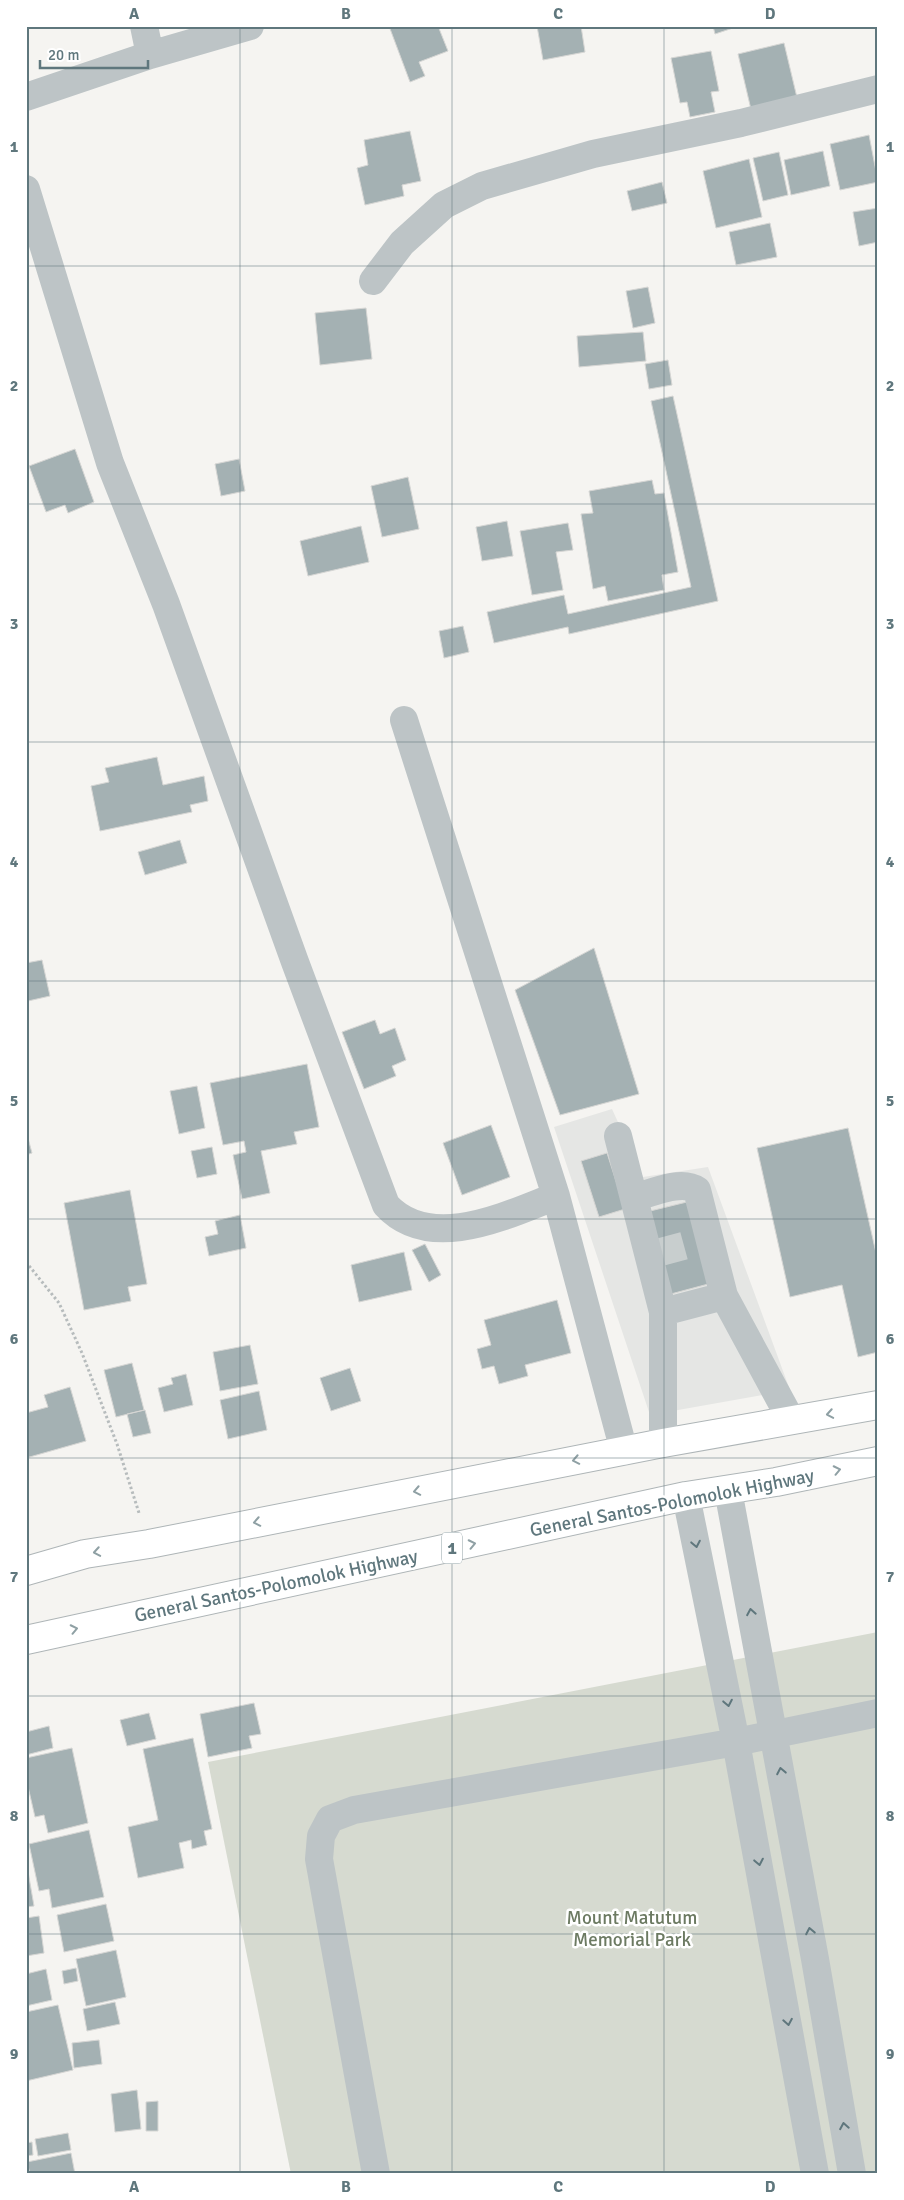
<svg xmlns="http://www.w3.org/2000/svg" width="904" height="2200" viewBox="0 0 904 2200" font-family="Signika,sans-serif">
	<style>
		.built { fill: #e5e6e4 }
		.green { fill: #d6dad0 }
		.building { fill: #a4b1b3; stroke: #d6d6d4 }
		.lines { fill: none; stroke-linecap: round; stroke-linejoin: round }
		.minor-tunnel { stroke: #c8cece; stroke-width: 28; stroke-dasharray: 28 14; stroke-linecap: butt }
		.highway-casing { stroke: #aeb5b7; stroke-width: 30 }
		.path { stroke: #b7bcbd; stroke-width: 3; stroke-dasharray: 2.5 2.5; stroke-linecap: butt }
		.minor { stroke: #bdc4c6; stroke-width: 28 }
		.highway { stroke: #fff; stroke-width: 28 }
		.oneway { stroke: #8fa0a4 }
		.oneway2 { stroke: #5f777d }
		.grid { fill: none; stroke: #5f777d; stroke-width: 1; stroke-opacity: 0.55 }
		.labels { text-anchor: middle; dominant-baseline: central; stroke-width: 5; stroke-linejoin: round; paint-order: stroke }
		.shield { fill: #fff; stroke: #8fa0a4; stroke-width: 1 }
		.shield-label { font-size: 18px; font-weight: bold; fill: #5f777d }
		.street-label { font-size: 19px; fill: #5f777d; stroke: #fff }
		.park-label { font-size: 19px; fill: #6c7a62; stroke: #fff }
		.neatline { fill: none; stroke: #5f777d; stroke-width: 2 }
		.grid-label { font-size: 16px; text-anchor: middle; font-weight: bold; fill: #5f777d }
	</style>
	<rect width="100%" height="100%" fill="#f5f4f1"/>
	<path class="built" d="M612 1109 643 1177 708 1167 790 1390 650 1415 554 1127Z"/>
	<path class="green" d="M878 1632V2174H291L208 1762Z"/>
	<path class="building" d="M389 26H438L448 51 419 62 425 76 410 82Z
		M537 26H581L585 52 543 60Z
		M713 26H739L715 34Z
		M784 43 799 106 753 118 738 54Z
		M711 51 719 91 711 92 715 112 690 117 687 102 680 103 671 58Z
		M410 131 421 181 402 185 404 196 365 205 357 168 368 165 364 140Z
		M869 135 878 182 840 190 830 144Z
		M823 151 830 186 791 195 784 160Z
		M779 152 788 195 763 201 753 158Z
		M749 159 762 217 716 228 703 171Z
		M662 182 667 203 632 211 627 191Z
		M878 208V242L859 246 853 212Z
		M770 223 777 257 736 265 729 232Z
		M648 287 655 323 633 328 626 291Z
		M366 308 372 359 320 365 315 313Z
		M643 332 646 361 579 367 577 336Z
		M668 360 672 385 649 389 645 364Z
		M673 396 718 601 569 634 568 627 494 643 487 612 564 595 568 614 691 587 651 401Z
		M75 449 94 502 68 513 65 505 46 512 29 466Z
		M239 459 245 491 221 496 215 464Z
		M408 477 419 529 382 537 371 486Z
		M652 480 655 494 664 493 678 572 662 575 664 590 608 601 605 586 593 589 581 514 593 513 589 491Z
		M507 521 513 556 482 561 476 527Z
		M568 523 573 550 556 552 563 590 532 595 520 531Z
		M361 526 369 562 308 576 300 541Z
		M463 626 469 652 444 658 439 631Z
		M157 757 163 785 204 776 208 801 190 805 192 812 100 831 91 786 109 782 105 768Z
		M180 840 187 863 145 875 138 852Z
		M594 948 639 1094 560 1115 515 990Z
		M42 960 50 996 28 1001 26 963Z
		M375 1020 380 1034 395 1028 406 1060 392 1066 396 1076 364 1089 342 1032Z
		M307 1064 319 1127 294 1132 297 1144 261 1151 270 1193 242 1199 233 1155 246 1152 244 1141 223 1145 210 1083Z
		M197 1086 205 1128 179 1134 170 1091Z
		M491 1125 510 1177 462 1195 443 1143Z
		M848 1128 878 1262V1352L858 1357 842 1285 790 1297 757 1148Z
		M26 1131 32 1153 26 1155Z
		M212 1147 217 1174 197 1178 191 1151Z
		M607 1153 625 1209 599 1217 581 1161Z
		M130 1190 147 1284 128 1287 131 1301 84 1310 64 1203Z
		M691 1201 712 1283 667 1295 646 1212Z
		M240 1215 246 1248 209 1256 205 1237 218 1234 215 1221Z
		M425 1244 441 1275 429 1282 412 1250Z
		M404 1252 412 1290 359 1302 351 1265Z
		M557 1300 571 1353 525 1365 528 1376 499 1384 494 1366 482 1369 477 1349 491 1345 484 1320Z
		M250 1345 258 1384 220 1391 213 1352Z
		M132 1363 144 1410 116 1417 104 1370Z
		M350 1368 361 1401 331 1411 320 1378Z
		M186 1374 193 1405 164 1412 158 1388 173 1384 171 1378Z
		M70 1387 86 1441 26 1458V1413L48 1407 44 1395Z
		M259 1391 267 1430 228 1439 220 1400Z
		M145 1410 151 1433 133 1437 127 1414Z
		M254 1703 261 1734 249 1736 252 1748 208 1757 200 1714Z
		M149 1713 156 1739 127 1746 120 1720Z
		M49 1726 53 1748 26 1755V1732Z
		M193 1738 212 1829 204 1831 207 1845 192 1849 191 1840 179 1843 184 1868 138 1878 128 1827 158 1820 143 1749Z
		M72 1748 88 1823 48 1833 44 1815 35 1817 26 1778V1758Z
		M89 1830 104 1897 52 1908 49 1889 39 1891 29 1844Z
		M26 1860 34 1906 26 1907Z
		M106 1904 114 1941 64 1952 57 1915Z
		M39 1916 44 1953 26 1956V1918Z
		M116 1950 126 1997 86 2006 76 1959Z
		M76 1968 78 1981 64 1984 62 1971Z
		M46 1969 52 2000 26 2006V1974Z
		M115 2002 120 2024 87 2031 83 2009Z
		M58 2005 73 2070 26 2081V2012Z
		M99 2040 102 2064 74 2068 72 2043Z
		M137 2090 141 2129 115 2132 111 2094Z
		M158 2101V2131H146V2102Z
		M68 2133 71 2150 38 2156 35 2139Z
		M32 2142 33 2155 26 2156V2143Z
		M71 2153 75 2174H30L27 2162Z"/>
	<g class="lines">
		<path class="minor-tunnel" d="M657 1253 701 1241"/>
		<g class="highway-casing">
			<path id="highway" d="M26 1571 85 1554 149 1544 663 1443 878 1405
				M26 1640 686 1496 776 1482 878 1461"/>
		</g>
		<path class="path" d="M26 1262 59 1303 82 1353 117 1444 139 1513"/>
		<path class="minor" d="M144 26 150 55
			M26 97 150 55 250 26
			M26 189 110 463 166 604 295 962 386 1205C430 1253 507 1215 556 1196
			M373 281 402 243 444 205 482 186 593 154 741 123 878 89
			M404 720 556 1196 624 1451
			M618 1136 663 1312V1443
			M634 1198C651 1193 681 1179 697 1190L724 1296 791 1420
			M663 1312 724 1296
			M728 1490 815 1959 852 2174
			M686 1496 736 1742 815 2174
			M376 2174 319 1859 321 1836 330 1819 354 1810 736 1742 878 1713"/>
		<use href="#highway" class="highway"/>
	</g>
	<defs><path id="oneway-chevron" d="M-2-3.5L2.5 0L-2 3.5" fill="none" stroke-width="1.6" stroke-linecap="round" stroke-linejoin="round" transform="scale(1.25)"/></defs>
	<g class="oneway">
		<use href="#oneway-chevron" transform="translate(830 1414) rotate(170)"/>
		<use href="#oneway-chevron" transform="translate(576 1460) rotate(169)"/>
		<use href="#oneway-chevron" transform="translate(837 1470) rotate(-12)"/>
		<use href="#oneway-chevron" transform="translate(417 1491) rotate(169)"/>
		<use href="#oneway-chevron" transform="translate(257 1522) rotate(169)"/>
		<use href="#oneway-chevron" transform="translate(472 1544) rotate(-12)"/>
		<use href="#oneway-chevron" transform="translate(97 1552) rotate(170)"/>
		<use href="#oneway-chevron" transform="translate(74 1629) rotate(-12)"/>
	</g>
	<g class="oneway2">
		<use href="#oneway-chevron" transform="translate(696 1544) rotate(79)"/>
		<use href="#oneway-chevron" transform="translate(751 1612) rotate(-100)"/>
		<use href="#oneway-chevron" transform="translate(728 1703) rotate(79)"/>
		<use href="#oneway-chevron" transform="translate(781 1771) rotate(-101)"/>
		<use href="#oneway-chevron" transform="translate(759 1862) rotate(79)"/>
		<use href="#oneway-chevron" transform="translate(810 1931) rotate(-101)"/>
		<use href="#oneway-chevron" transform="translate(788 2022) rotate(80)"/>
		<use href="#oneway-chevron" transform="translate(844 2126) rotate(-100)"/>
	</g>
	<path class="grid" d="M240 26V2174M452 26V2174M664 26V2174M26 266H878M26 504H878M26 742H878M26 981H878M26 1219H878M26 1458H878M26 1696H878M26 1934H878"/>
	<g class="labels">
		<rect class="shield" x="442" y="1532.5" width="20" height="31" rx="4"/>
		<g class="shield-label">
			<text x="452" y="1548">1</text>
		</g>
		<g class="street-label">
			<text transform="translate(672 1503) rotate(-11)">General Santos-Polomolok Highway</text>
			<text transform="translate(276 1586) rotate(-12)">General Santos-Polomolok Highway</text>
		</g>
		<g class="park-label">
			<text x="632" y="1918">Mount Matutum<tspan x="632" dy="22">Memorial Park</tspan></text>
		</g>
	</g>
	<rect width="904" height="2200" fill="none" stroke="#ffffff" stroke-width="55"/>
	<path d="M40 60v8h108v-8" fill="none" stroke="#5f777d" stroke-width="2.5"/>
	<text x="48" y="60" font-size="15" fill="#5f777d" stroke="#ffffff" stroke-width="4" paint-order="stroke">20 m</text>
	<rect x="28" y="28" width="848" height="2144" class="neatline"/>
	<g class="grid-label">
		<text x="134" y="19">A</text>
		<text x="346" y="19">B</text>
		<text x="558" y="19">C</text>
		<text x="770" y="19">D</text>
		<text x="14" y="152">1</text>
		<text x="890" y="152">1</text>
		<text x="14" y="391">2</text>
		<text x="890" y="391">2</text>
		<text x="14" y="629">3</text>
		<text x="890" y="629">3</text>
		<text x="14" y="867">4</text>
		<text x="890" y="867">4</text>
		<text x="14" y="1106">5</text>
		<text x="890" y="1106">5</text>
		<text x="14" y="1344">6</text>
		<text x="890" y="1344">6</text>
		<text x="14" y="1582">7</text>
		<text x="890" y="1582">7</text>
		<text x="14" y="1821">8</text>
		<text x="890" y="1821">8</text>
		<text x="14" y="2059">9</text>
		<text x="890" y="2059">9</text>
		<text x="134" y="2192">A</text>
		<text x="346" y="2192">B</text>
		<text x="558" y="2192">C</text>
		<text x="770" y="2192">D</text>
	</g>
</svg>
